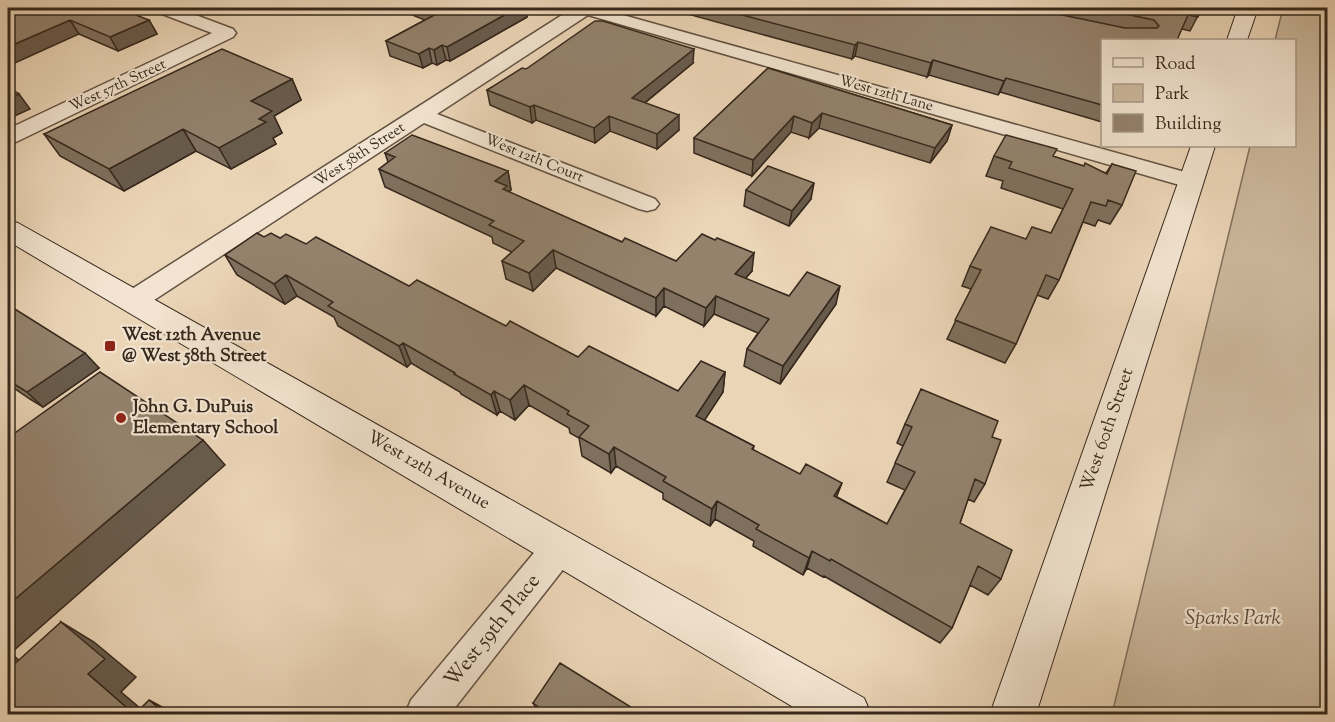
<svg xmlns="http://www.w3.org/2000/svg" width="1335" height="722" viewBox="0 0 1335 722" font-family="'Sorts Mill Goudy',serif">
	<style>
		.green { fill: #ccb89d; stroke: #81705c; stroke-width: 1.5 }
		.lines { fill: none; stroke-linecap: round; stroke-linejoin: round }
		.street-casing { stroke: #635343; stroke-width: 3 }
		.secondary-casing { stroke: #36281c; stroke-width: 2 }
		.street { fill: #f2e4d0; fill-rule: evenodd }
		.secondary { fill: #f2e4d0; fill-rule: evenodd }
		.wall { fill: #7f705e; stroke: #36281c; stroke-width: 1.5 }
		.shaded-wall { fill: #685b4c; stroke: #36281c; stroke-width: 1.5 }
		.building { fill: #94826d; stroke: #36281c; stroke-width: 1.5 }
		.poi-dot { fill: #8f2418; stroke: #f2e4d0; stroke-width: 2 }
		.labels { text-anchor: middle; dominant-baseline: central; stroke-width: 4.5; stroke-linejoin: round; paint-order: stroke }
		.far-street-label { font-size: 15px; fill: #36281c; stroke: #f2e4d0 }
		.poi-label { font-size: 18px; font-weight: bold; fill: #36281c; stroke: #f2e4d0; text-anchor: start }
		.street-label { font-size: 18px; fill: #36281c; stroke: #f2e4d0 }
		.near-park-label { font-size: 21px; font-style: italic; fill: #5c4c3c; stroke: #f2e4d0 }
		.near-street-label { font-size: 21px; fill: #36281c; stroke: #f2e4d0 }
	</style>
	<rect width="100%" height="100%" fill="#ebd5b7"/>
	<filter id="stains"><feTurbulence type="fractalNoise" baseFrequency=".00333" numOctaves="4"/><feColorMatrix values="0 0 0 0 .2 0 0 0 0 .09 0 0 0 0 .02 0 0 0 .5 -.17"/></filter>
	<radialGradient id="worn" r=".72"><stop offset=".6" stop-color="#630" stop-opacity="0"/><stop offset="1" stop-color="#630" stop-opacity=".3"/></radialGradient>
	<path class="green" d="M1283 8H1327V714H1112L1250 146H1294V40H1275Z"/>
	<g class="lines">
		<g class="street-casing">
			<path id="street" d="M155 8H177L233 29 236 33 233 37 16 142 8 143V129L212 33 157 12Z
				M573 8H598L1199 176 1202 181 1199 186 1191 188 1183 186 588 15 437 114 655 199 659 204 655 209 647 211 639 209 424 123 142 308 133 310 124 308 120 301 124 294Z
				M560 531 572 536 577 547 572 558 450 714H405L411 700 548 536Z"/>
		</g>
		<g class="secondary-casing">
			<path id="secondary" d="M1238 8H1258L1247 40H1227Z
				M1191 146H1215L1036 714H990Z
				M8 220 18 223 864 698 871 714H805L8 241Z"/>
		</g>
		<use href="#street" class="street"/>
		<use href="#secondary" class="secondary"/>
	</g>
	<path class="wall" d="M8 8 149 20 157 34 118 51 79 34Z
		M395 8H526L527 17 450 61 446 60 437 65 432 63 423 68 390 56 386 41 425 20Z
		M673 8H1202L1190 31 1182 29 1102 40V122L1000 92 998 95 929 75 927 77 855 56 852 59 673 10Z
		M693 63 645 103 679 130 657 149 610 131 595 143 536 120 532 123 490 105 487 90 526 69Z
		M768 68 952 125 947 141 930 163 819 128 809 138 791 132 752 176 694 153V138Z
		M292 79 301 100 274 116 282 133 273 138 276 144 231 169 196 151 124 191 60 156 44 134Z
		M385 153 508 171 511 190 509 192 622 242 676 261 752 271 745 279 789 296 836 304 780 384 744 366 747 349 758 333 714 314 704 326 664 306 656 316 556 268 533 291 506 279 502 261 512 252 493 243 492 237 385 187 379 169 388 162Z
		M994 156 1053 157 1106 173 1112 164 1122 205 1110 224 1098 220 1095 226 1083 222 1059 280 1048 299 1037 295 1016 344 1005 363 947 339 971 289 962 286 970 266 1026 239 1051 233 1063 209 1001 188 1003 181 986 176Z
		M746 190 811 199 789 226 744 206Z
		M264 237 280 238 306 244 506 326 578 357 678 391 725 372 723 392 704 420 754 446 753 450 837 497 887 524 905 490 887 482 903 446 897 443 905 424 992 437 985 484 974 502 968 499 960 523 1001 579 988 595 970 585 952 628 940 643 824 576 823 577 807 568 803 575 753 546 754 541 715 519 710 526 663 499V493L616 466 611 473 582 456 579 438 570 433 569 428 529 405 515 420 500 411 497 415 461 394 460 392 411 363 407 367 338 326 334 317 297 296 285 304 237 275 225 255Z
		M8 308 99 368 43 407 30 399 8 384Z
		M533 703 642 714 538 712Z"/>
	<path class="shaded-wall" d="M517 8H526L527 17 450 61 447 47Z
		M70 20 79 34 8 66V47Z
		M149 20 157 34 118 51 110 37Z
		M858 42 855 56 852 59 855 45Z
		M442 45 446 60 437 65 434 50Z
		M429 48 432 63 423 68 419 54Z
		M694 49 693 63 632 113V98Z
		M933 60 929 75 927 77 931 63Z
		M1006 78 1000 92 998 95 1004 81Z
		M292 79 301 100 274 116 282 133 273 138 276 144 231 169 219 148 251 101Z
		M19 94 30 109 8 119V99Z
		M534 105 536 120 532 123 530 107Z
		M822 113 819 128 809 138 812 123Z
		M679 115V130L657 149V134Z
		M609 116 610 131 595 143 594 128Z
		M794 116 791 132 752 176 753 160Z
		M952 125 947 141 930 163 935 148Z
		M183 129 196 151 124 191 109 169Z
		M508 171 511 190 508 192 511 204 495 181Z
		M814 183 811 199 789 226 792 211Z
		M553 250 556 268 533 291 529 273Z
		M754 253 752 271 733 292 735 274Z
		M286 275 297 296 285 304 274 284Z
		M840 286 836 304 780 384 783 366Z
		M664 288V306L656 316V298Z
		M716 296 714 314 704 326 706 308Z
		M403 343 411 363 407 367 399 346Z
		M85 353 99 368 43 407 27 392Z
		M725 372 723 392 695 435 696 416Z
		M524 385 529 405 515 420 510 400Z
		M494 391 500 411 497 415 491 395Z
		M203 440 225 465 11 653 47 686 10 668 8 666V605Z
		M614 447 616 466 611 473 609 454Z
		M842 483 835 501 834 496Z
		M717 501 715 519 710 526 712 509Z
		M812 551 807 568 803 575 809 558Z
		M61 622 94 642 136 677 121 692 147 714H134L88 674Z
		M149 700 175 714H166Z"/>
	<path class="building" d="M8 8H118L149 20 110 37 70 20 8 47Z
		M425 8H517L447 47 442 45 434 50 429 48 419 54 386 41 438 13Z
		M716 8H1029L1125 28H1157L1159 26 1154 20 1096 8H1202L1198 17 1188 15 1177 40H1102V105L1006 78 1004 81 933 60 931 63 858 42 855 45Z
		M595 21H603L694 49 632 98 679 115 657 134 609 116 594 128 534 105 530 107 487 90 522 68 526 69Z
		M222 49 292 79 251 101 272 111 259 119 266 122 219 148 183 129 109 169 44 134Z
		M768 68 952 125 935 148 822 113 812 123 794 116 753 160 694 138Z
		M8 87 19 94 8 99Z
		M412 135 508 171 495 181 507 186 503 189 622 242 625 238 676 261 702 234 715 240 717 238 754 253 735 274 789 296 807 272 840 286 783 366 747 349 769 319 716 296 706 308 664 288 656 298 553 250 529 273 502 261 524 241 489 225 494 221 379 169 395 157 385 153Z
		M1006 135 1057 149 1053 156 1084 166 1085 163 1107 174 1112 164 1136 171 1122 205 1108 200 1106 206 1091 202 1059 280 1046 275 1016 344 955 320 981 270 970 266 991 227 1026 239 1032 227 1051 233 1073 189 1009 168 1012 162 994 156Z
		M768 166 814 183 792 211 746 190Z
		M257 233 264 237 271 233 280 238 286 234 306 244 316 237 409 286 417 280 506 326 510 321 578 357 589 346 678 391 701 361 725 372 696 416 754 446 752 449 800 474 806 464 842 483 834 496 887 524 915 472 895 463 912 427 905 424 921 389 998 421 992 437 1001 440 985 484 975 479 960 523 1012 550 1001 579 978 566 952 628 831 559 830 561 812 551 809 558 756 529 759 525 717 501 712 509 663 481 666 477 614 447 609 454 579 437 589 426 567 414 569 411 524 385 510 400 494 391 491 395 454 374 455 373 403 343 399 346 328 306 333 302 286 275 274 284 225 255Z
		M10 306 85 353 27 392 14 384 8 380V308Z
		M100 372 203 440 8 605V438Z
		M61 622 105 659 88 674 134 714H8V666L10 668Z
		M560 663 642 714H536L540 708 533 703Z
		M149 700 166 714H135Z"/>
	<g class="poi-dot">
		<rect x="104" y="340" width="12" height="12" rx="3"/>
		<circle cx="121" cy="418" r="6"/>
	</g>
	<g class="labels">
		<g class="far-street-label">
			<text transform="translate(118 86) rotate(-25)">West 57th Street</text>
			<text transform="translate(886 94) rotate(16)">West 12th Lane</text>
			<text transform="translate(360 155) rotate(-33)">West 58th Street</text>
			<text transform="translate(534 159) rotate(22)">West 12th Court</text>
		</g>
		<g class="poi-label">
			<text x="122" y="336">West 12th Avenue<tspan x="122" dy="21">@ West 58th Street</tspan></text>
			<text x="133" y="408">John G. DuPuis<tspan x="133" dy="21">Elementary School</tspan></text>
		</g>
		<g class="street-label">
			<text transform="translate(1108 430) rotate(-71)">West 60th Street</text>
			<text transform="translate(428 471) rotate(30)">West 12th Avenue</text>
		</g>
		<g class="near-park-label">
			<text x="1233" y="619">Sparks Park</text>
		</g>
		<g class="near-street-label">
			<text transform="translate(493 631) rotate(-51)">West 59th Place</text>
		</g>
	</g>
	<rect width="1335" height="722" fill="none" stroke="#ebd5b7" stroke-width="30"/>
	<rect x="9" y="9" width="1317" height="704" fill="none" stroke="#36281c" stroke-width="3"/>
	<rect x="15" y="15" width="1305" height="692" fill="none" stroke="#36281c" stroke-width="1.5"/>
	<rect x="1101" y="39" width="195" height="108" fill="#f2e4d0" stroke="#a79988" stroke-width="1.5"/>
	<rect x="1113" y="58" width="30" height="9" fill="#f2e4d0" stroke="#a79988" stroke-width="1.5"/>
	<text x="1155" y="69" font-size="18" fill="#36281c">Road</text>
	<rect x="1113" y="84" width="30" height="18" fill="#ccb89d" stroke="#a79988" stroke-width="1.5"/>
	<text x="1155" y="99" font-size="18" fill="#36281c">Park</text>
	<rect x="1113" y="114" width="30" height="18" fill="#94826d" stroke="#a79988" stroke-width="1.5"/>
	<text x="1155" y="129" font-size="18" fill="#36281c">Building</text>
	<rect width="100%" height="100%" filter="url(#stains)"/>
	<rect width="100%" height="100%" fill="url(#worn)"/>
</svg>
